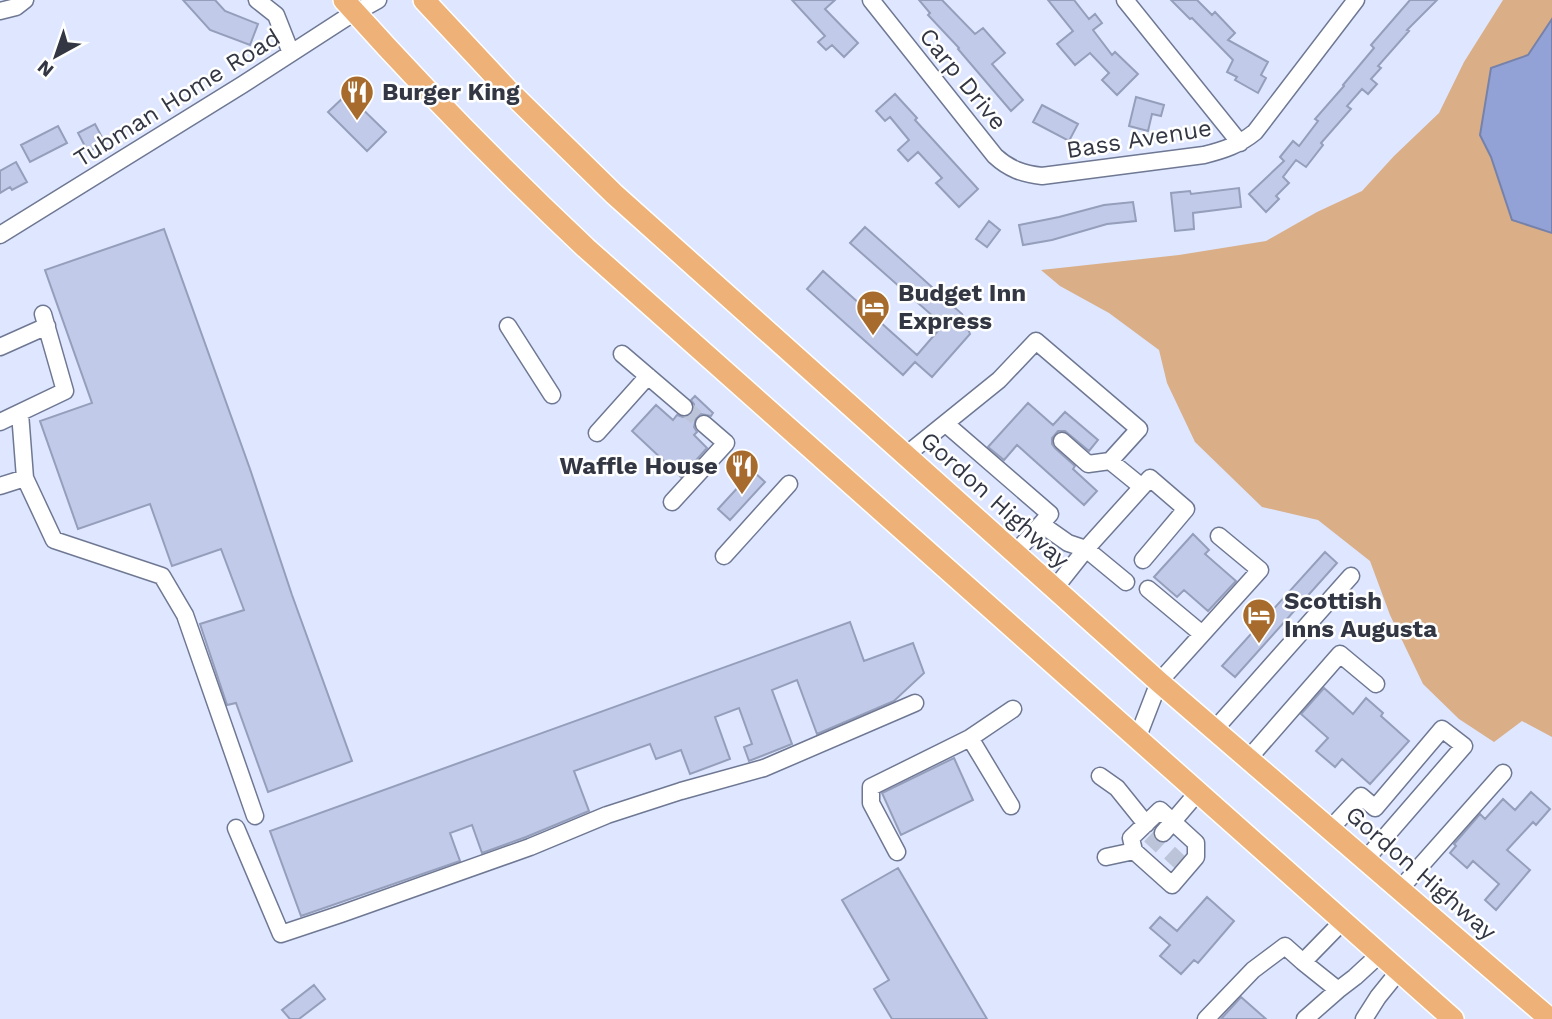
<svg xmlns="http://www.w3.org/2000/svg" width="1552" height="1019" viewBox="0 0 1552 1019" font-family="'Work Sans',sans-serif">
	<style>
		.green { fill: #daae87 }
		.water { fill: #92a2d6; stroke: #7682aa; stroke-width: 2 }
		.building { fill: #c1cbe9; stroke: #959eba; stroke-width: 2 }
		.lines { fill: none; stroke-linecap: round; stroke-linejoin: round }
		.minor-tunnel { stroke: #bcc4d9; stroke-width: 16; stroke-dasharray: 16 8; stroke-linecap: butt }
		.minor-casing { stroke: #6f7893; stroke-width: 19 }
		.highway-casing { stroke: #fff; stroke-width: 24 }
		.minor { stroke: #fff; stroke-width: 16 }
		.highway { stroke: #eeb177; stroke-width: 21 }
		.labels { text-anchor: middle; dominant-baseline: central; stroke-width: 5; stroke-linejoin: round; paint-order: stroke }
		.street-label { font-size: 24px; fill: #333743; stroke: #fff }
		.poi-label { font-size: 24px; font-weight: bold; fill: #333743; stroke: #fff; text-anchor: start }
	</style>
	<rect width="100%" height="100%" fill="#dee7ff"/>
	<path class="green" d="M1503 0H1552V737L1522 721 1494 742 1459 719 1423 684 1390 615 1370 561 1318 520 1262 507 1195 442 1167 383 1159 350 1109 313 1060 286 1041 270 1179 255 1266 241 1317 212 1362 191 1394 156 1439 113 1464 62Z"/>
	<path class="water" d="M1552 19V233L1512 220 1491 157 1480 135 1491 68 1528 55Z"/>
	<path class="building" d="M183 0H215L225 11 258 24 250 45 210 30Z
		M792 0H835L825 9 858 43 844 57 832 45 826 50 818 42 825 36Z
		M919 0H942L975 34 983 28 1005 53 992 64 1023 100 1011 111 958 49 959 48 928 15 930 13Z
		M1048 0H1074L1089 19 1095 14 1102 23 1093 30 1112 55 1115 52 1138 74 1117 95 1102 80 1109 73 1090 53 1075 65 1057 44 1073 31Z
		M1171 0H1197L1212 15 1215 12 1235 33 1228 40 1268 62 1261 75 1266 78 1258 93 1235 80 1237 77 1227 72 1233 60 1192 18 1190 19Z
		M1410 0H1437L1407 30 1409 31 1378 66 1381 68 1371 79 1377 84 1368 94 1362 89 1347 106 1351 109 1321 143 1323 145 1306 167 1296 160 1283 177 1289 183 1276 196 1279 199 1266 212 1249 194 1284 161 1280 157 1293 141 1299 146 1318 121 1315 119 1344 86 1343 85 1374 48 1371 45Z
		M347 94 386 132 367 151 328 112Z
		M895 94 917 118 915 120 978 189 959 207 936 183 942 178 918 152 908 161 898 150 909 140 890 117 885 121 876 111Z
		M1136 97 1164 105 1161 116 1152 114 1148 131 1129 126Z
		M1042 105 1078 124 1069 141 1033 122Z
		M95 124 105 143 88 152 78 133Z
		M58 126 67 143 30 162 21 145Z
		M16 162 27 182 12 190 10 187 0 193V171Z
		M1239 188 1241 207 1193 213 1194 229 1175 231 1171 193 1190 191 1191 194Z
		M1133 202 1136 221 1107 224 1052 240 1023 245 1019 225 1059 217 1104 205Z
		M989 221 1000 230 987 247 976 239Z
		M865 227 962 314 970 334 932 377 915 362 903 375 807 289 823 271 917 355 943 325 850 243Z
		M164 229 250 469 292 595 352 761 268 792 236 703 227 705 200 624 244 610 221 549 172 566 150 504 78 529 40 421 92 403 45 270Z
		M695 396 713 413 711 416 701 414 696 418 694 427 697 432 694 435 707 448 681 477 632 431 656 405 673 420 677 415 683 417H688L694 410V404L691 400Z
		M1028 403 1053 425 1065 412 1098 440 1089 451 1065 431H1058L1052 438V444L1055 448 1075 466 1073 469 1097 491 1084 505 1017 445 1004 460 988 447Z
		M753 471 765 482 730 520 718 509Z
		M1193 534 1209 550 1205 554 1236 581 1208 611 1184 590 1177 597 1154 577Z
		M1325 552 1337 563 1235 677 1222 666Z
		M850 622 864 661 913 643 924 673 894 701 817 734 797 680 772 690 792 744 749 761 744 747 752 744 739 708 715 717 730 759 690 774 681 750 656 759 650 744 574 771 589 811 526 837 482 853 472 825 450 833 460 861 301 916 270 831Z
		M1324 688 1353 714 1366 698 1383 713 1381 716 1409 741 1370 784 1342 759 1335 767 1316 751 1328 738 1301 714Z
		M954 758 973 800 901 835 882 793Z
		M1531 792 1550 809 1536 825 1533 822 1507 850 1530 870 1496 910 1485 900 1499 884 1473 861 1467 868 1450 853 1456 846 1454 844 1480 814 1485 819 1503 799 1515 810Z
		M898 868 987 1019H892L874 989 889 980 842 900Z
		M1207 897 1234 921 1198 963 1194 960 1181 974 1160 956 1170 945 1150 928 1160 917 1177 931Z
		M314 985 325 999 299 1019H290L282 1010Z
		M1241 997 1266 1019H1221Z"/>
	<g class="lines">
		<path class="minor-tunnel" d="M684 407 704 424
			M1150 847 1163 833
			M1170 864 1182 851"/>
		<g class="minor-casing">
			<path id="minor" d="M257 0 276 15 291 53
				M871 0 995 156C1009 169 1023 174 1042 176L1204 155C1224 150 1239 145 1255 132L1356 0
				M1125 0 1240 143
				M0 11 16 7 25 0
				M0 235 242 85 344 19 378 0
				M508 326 552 395
				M0 347 47 326
				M622 354 684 407
				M20 413 25 478 54 540 162 576 185 615 255 816
				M0 422 65 391 43 314
				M946 424 1050 514 1016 552
				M597 433 648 376
				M906 455 999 380 1036 341 1139 429 1110 461 1088 464 1062 441
				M1110 461 1142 487
				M0 486 25 478
				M672 502 726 443 704 424
				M1041 524 1068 543 1086 549 1150 478 1186 509 1143 560
				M724 556 789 484
				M1055 588 1086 549 1126 582
				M1148 589 1202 634
				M1215 729 1351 576
				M970 738 1011 806
				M1137 739 1159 682 1260 570 1219 536
				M1249 758 1340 654 1376 684
				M1100 776 1117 788 1146 824
				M236 828 281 934 341 914 530 847 607 815 681 791 764 768 915 703
				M1330 829 1361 796 1375 808 1442 729 1464 746 1366 859
				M1163 833 1198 792
				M897 852 871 803V787L970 738 1013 709
				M1106 857 1134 851 1131 838 1160 810 1196 843V857L1172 885 1134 851
				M1400 889 1503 773
				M1303 962 1338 990 1305 1019
				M1338 990 1355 977 1380 954
				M1206 1019 1253 970 1285 946 1303 962 1343 921
				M1364 1019 1378 997 1399 971"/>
		</g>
		<g class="highway-casing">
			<path id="highway" d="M344 0C421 86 502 169 586 248L1453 1019
				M424 0 507 89 614 194 1159 682 1550 1019"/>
		</g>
		<use href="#minor" class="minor"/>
		<use href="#highway" class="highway"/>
	</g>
	<defs>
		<g id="restaurant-pin" transform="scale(1.75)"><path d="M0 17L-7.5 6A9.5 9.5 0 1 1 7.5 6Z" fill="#a76b2d" stroke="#fff"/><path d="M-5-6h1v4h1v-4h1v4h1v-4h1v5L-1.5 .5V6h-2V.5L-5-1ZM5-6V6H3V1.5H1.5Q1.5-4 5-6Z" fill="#fff"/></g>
		<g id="hotel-pin" transform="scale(1.75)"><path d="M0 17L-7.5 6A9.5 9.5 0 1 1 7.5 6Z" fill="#a76b2d" stroke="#fff"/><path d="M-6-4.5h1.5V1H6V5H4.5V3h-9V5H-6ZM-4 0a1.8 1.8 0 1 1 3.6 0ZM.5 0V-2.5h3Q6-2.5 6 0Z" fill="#fff"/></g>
	</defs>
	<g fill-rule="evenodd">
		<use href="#restaurant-pin" x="357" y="92"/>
		<use href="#hotel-pin" x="873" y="307"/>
		<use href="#restaurant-pin" x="742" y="466"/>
		<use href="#hotel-pin" x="1259" y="615"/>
	</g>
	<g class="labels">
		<g class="street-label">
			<text transform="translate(963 79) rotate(51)">Carp Drive</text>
			<text transform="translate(177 98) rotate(-32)">Tubman Home Road</text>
			<text transform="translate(1139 139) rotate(-9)">Bass Avenue</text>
			<text transform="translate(995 500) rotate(42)">Gordon Highway</text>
			<text transform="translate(1421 873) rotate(41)">Gordon Highway</text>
		</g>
		<g class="poi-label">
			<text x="382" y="92">Burger King</text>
			<text x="898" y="293">Budget Inn<tspan x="898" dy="28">Express</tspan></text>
			<text x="718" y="466" text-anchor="end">Waffle House</text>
			<text x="1284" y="601">Scottish<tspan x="1284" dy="28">Inns Augusta</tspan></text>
		</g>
	</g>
	<g transform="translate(56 56) rotate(220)" stroke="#ffffff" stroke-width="5" paint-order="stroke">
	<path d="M0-5L12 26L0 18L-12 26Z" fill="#333743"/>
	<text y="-10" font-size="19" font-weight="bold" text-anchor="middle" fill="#333743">N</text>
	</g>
</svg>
